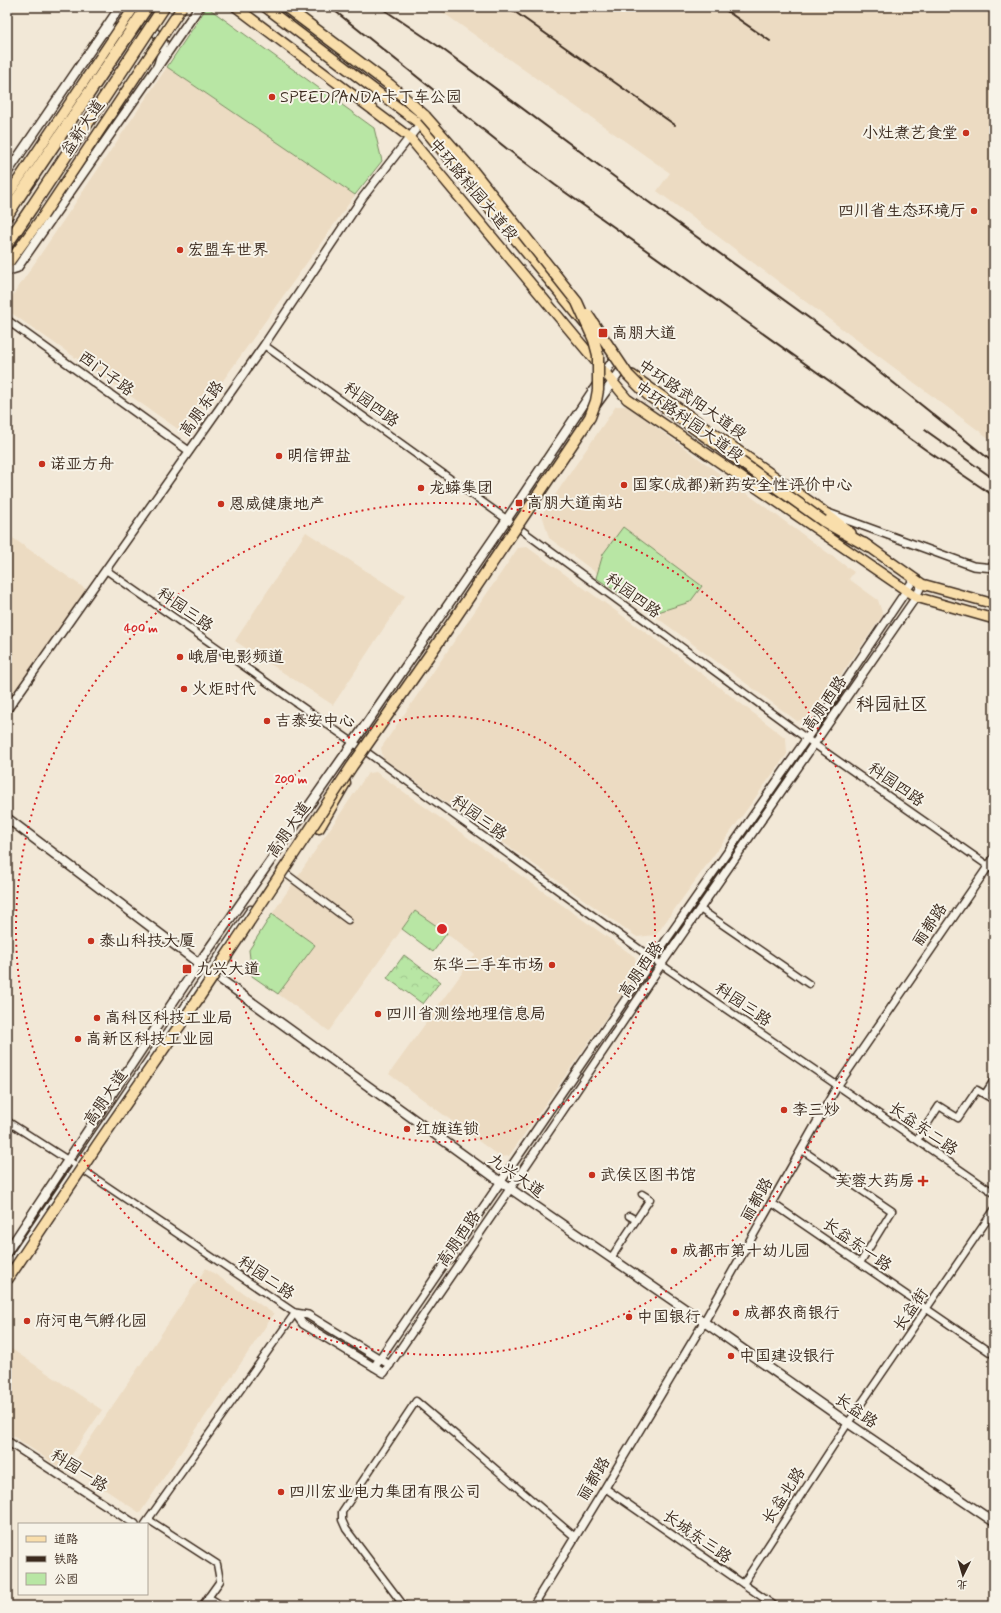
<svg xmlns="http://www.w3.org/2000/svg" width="1001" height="1613" viewBox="0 0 1001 1613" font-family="Mynerve,'LXGW WenKai TC',sans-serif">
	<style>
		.built { fill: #ecdbc2 }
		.green { fill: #b8e6a4; stroke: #7a8861 }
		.forest { fill: url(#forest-crowns); stroke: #7a8861 }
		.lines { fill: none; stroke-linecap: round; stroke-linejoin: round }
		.minor-casing { stroke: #3b2a1e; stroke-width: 9 }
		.tertiary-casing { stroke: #3b2a1e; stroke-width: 10 }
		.secondary-casing { stroke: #3b2a1e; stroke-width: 11 }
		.primary-casing { stroke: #3b2a1e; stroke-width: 12 }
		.trunk-casing { stroke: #3b2a1e; stroke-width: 13 }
		.motorway-casing { stroke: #3b2a1e; stroke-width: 14 }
		.minor { stroke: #f7f3e8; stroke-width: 6 }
		.tertiary { stroke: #f7f3e8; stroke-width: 7 }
		.secondary { stroke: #f7f3e8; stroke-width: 8 }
		.primary { stroke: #f9deab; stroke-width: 9 }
		.trunk { stroke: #f9deab; stroke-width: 10 }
		.motorway { stroke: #f9deab; stroke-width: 11 }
		.rail { stroke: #3b2a1e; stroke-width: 2 }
		.primary-bridge-casing { stroke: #3b2a1e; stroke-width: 12; stroke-linecap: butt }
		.trunk-bridge-casing { stroke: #3b2a1e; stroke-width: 13; stroke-linecap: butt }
		.motorway-bridge-casing { stroke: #3b2a1e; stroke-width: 14; stroke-linecap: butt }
		.primary-bridge { stroke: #f9deab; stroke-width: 9 }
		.trunk-bridge { stroke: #f9deab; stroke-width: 10 }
		.motorway-bridge { stroke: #f9deab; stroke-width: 11 }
		.ring { fill: none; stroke: #d62828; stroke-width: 2; stroke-dasharray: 2 4 }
		.poi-dot { fill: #c8321e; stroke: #f7f3e8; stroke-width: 1.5 }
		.labels { text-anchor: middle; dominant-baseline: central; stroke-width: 4; stroke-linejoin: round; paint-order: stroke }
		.poi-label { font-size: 16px; fill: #3b2a1e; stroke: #f7f3e8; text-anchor: start }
		.street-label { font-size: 16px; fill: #3b2a1e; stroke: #f7f3e8 }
		.quarter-label { font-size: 18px; fill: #3b2a1e; stroke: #f7f3e8 }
		.centre { fill: #d62828; stroke: #f7f3e8; stroke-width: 2 }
		.ring-label { font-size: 12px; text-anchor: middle; font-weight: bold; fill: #d62828; stroke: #f7f3e8; stroke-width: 4; stroke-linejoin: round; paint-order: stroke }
	</style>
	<defs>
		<pattern id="forest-crowns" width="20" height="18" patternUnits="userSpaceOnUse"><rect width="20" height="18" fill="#b8e6a4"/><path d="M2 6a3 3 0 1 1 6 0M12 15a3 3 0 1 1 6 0" fill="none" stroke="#9fc58d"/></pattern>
	</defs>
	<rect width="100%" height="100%" fill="#f2e8d7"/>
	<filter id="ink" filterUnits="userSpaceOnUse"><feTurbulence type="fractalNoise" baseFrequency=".025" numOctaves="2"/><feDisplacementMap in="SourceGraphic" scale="8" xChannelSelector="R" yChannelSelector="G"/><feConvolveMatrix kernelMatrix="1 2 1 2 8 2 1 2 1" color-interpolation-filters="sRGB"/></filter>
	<g filter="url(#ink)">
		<path class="built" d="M435 7H994V442L657 191 670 173Z
			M167 67 355 195 185 434 7 310V304Z
			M616 406H627L854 572 849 579 878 600 883 615 811 718 797 721 549 538 542 514Z
			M306 532 405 596 333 705 235 641Z
			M7 534 87 590 7 703Z
			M527 547 677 655 786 738 787 754 656 935 637 937 383 758 381 748 518 548Z
			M376 772 635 957 637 973 509 1156 500 1157 389 1074 475 955 432 923 415 911 329 1031 278 994 315 945 272 914 368 773Z
			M206 1268 274 1314 140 1513 71 1467Z
			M7 1346 102 1410 62 1469 7 1432Z"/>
		<path class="green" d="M207 7 374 128 382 161 355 195 167 67Z
			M623 527 702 586 690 602 658 612 643 600 631 601 596 578 603 554Z
			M415 911 447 933 433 952 402 929Z
			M272 914 315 945 278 994 252 976 249 950Z"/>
		<path class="forest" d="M404 955 440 982 423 1004 387 978Z"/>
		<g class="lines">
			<g class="minor-casing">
				<path id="minor" d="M264 345 516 526 814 744 994 870
					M106 570 361 748 653 959 994 1193
					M281 870 348 920
					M700 909 809 984
					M985 1094 994 1080
					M7 1121 77 1166 295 1313 145 1524
					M917 1140 939 1106 958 1118 977 1090 994 1100
					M802 1150 892 1211 860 1263
					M772 1203 994 1355
					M629 1216 636 1220
					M611 1258 650 1199 642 1194
					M605 1488 775 1606
					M149 1520 217 1564 220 1581 202 1606
					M743 1584 848 1423 994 1210
					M208 1597 223 1606
					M404 1606 346 1529 342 1520V1512L416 1401 575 1537"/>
			</g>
			<g class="tertiary-casing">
				<path id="tertiary" d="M101 34C128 24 145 14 164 43L158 64
					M7 320 189 451
					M828 513 973 566 994 568
					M7 710 264 345 363 197 420 124
					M295 1313 303 1324 384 1373 510 1189 661 965 916 597 922 584
					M295 1313 308 1315 390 1365
					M374 1367 653 959 807 738 914 579
					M7 1441 135 1524
					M533 1606 605 1488 704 1322 838 1085 994 858"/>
			</g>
			<g class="secondary-casing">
				<path id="secondary" d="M7 173 120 7
					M7 271 17 268 199 7
					M596 405 622 369
					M7 818 209 971 505 1185 704 1322 848 1423 994 1522
					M7 1252 199 963 353 743 507 519 614 359
					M7 1270 251 910"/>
			</g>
			<g class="primary-casing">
				<path id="primary" d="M236 7 409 137 627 399 916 597 994 619
					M265 7 420 124 585 324
					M7 265 43 216
					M632 375 823 511 851 533
					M864 543 922 584 994 604"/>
			</g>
			<g class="trunk-casing">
				<path id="trunk" d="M286 7 390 85 425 116
					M823 521 869 547
					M319 828 345 783"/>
			</g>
			<g class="motorway-casing">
				<path id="motorway" d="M7 215 18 198
					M7 244 32 207"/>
			</g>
			<use href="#minor" class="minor"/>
			<use href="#tertiary" class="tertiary"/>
			<use href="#secondary" class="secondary"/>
			<use href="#primary" class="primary"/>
			<use href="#trunk" class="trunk"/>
			<use href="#motorway" class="motorway"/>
			<path class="rail" d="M330 7 506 148 555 185 926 450 994 496
				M380 7 441 48 636 193 845 344 994 463
				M508 7 675 125
				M721 7 770 41
				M925 430 994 479"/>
			<g class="primary-bridge-casing">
				<path id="primary-bridge" d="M10 192 134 7
					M43 216 182 7"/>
			</g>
			<g class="trunk-bridge-casing">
				<path id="trunk-bridge" d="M587 314 628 375 648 395 823 521
					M7 1280 98 1144 198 999 352 766 451 624 583 428 590 417 596 401 598 390V355L594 340 577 302 469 166 425 116"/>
			</g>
			<g class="motorway-bridge-casing">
				<path id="motorway-bridge" d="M18 198 147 7
					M32 207 164 7"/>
			</g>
			<use href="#primary-bridge" class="primary-bridge"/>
			<use href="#trunk-bridge" class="trunk-bridge"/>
			<use href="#motorway-bridge" class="motorway-bridge"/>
		</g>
	</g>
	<g class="ring">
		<circle cx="442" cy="929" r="213"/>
		<circle cx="442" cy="929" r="426"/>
	</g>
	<g class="poi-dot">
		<circle cx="272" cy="97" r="4"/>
		<circle cx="966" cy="133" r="4"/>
		<circle cx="974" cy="211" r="4"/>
		<circle cx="180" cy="250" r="4"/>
		<rect x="598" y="328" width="10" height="10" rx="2"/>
		<circle cx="279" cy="456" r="4"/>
		<circle cx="42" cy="464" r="4"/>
		<circle cx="624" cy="485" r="4"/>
		<circle cx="421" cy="488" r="4"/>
		<rect x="515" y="499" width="8" height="8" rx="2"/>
		<circle cx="221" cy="504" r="4"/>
		<circle cx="180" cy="657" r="4"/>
		<circle cx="184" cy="689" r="4"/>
		<circle cx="267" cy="721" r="4"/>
		<circle cx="91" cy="941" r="4"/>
		<circle cx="552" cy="965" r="4"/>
		<rect x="182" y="964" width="10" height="10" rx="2"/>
		<circle cx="378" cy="1014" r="4"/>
		<circle cx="97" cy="1018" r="4"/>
		<circle cx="78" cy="1039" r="4"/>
		<circle cx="784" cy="1110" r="4"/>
		<circle cx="407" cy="1129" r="4"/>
		<circle cx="592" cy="1175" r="4"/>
		<path d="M921 1175h4v4h4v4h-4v4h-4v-4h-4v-4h4z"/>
		<circle cx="674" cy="1251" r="4"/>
		<circle cx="736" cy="1313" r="4"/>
		<circle cx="629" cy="1317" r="4"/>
		<circle cx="27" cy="1321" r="4"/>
		<circle cx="731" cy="1356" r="4"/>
		<circle cx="281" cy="1492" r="4"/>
	</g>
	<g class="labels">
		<g class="poi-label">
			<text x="280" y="97">SPEEDPANDA卡丁车公园</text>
			<text x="958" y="133" text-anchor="end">小灶煮艺食堂</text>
			<text x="966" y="211" text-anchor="end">四川省生态环境厅</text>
			<text x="188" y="250">宏盟车世界</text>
			<text x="612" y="333">高朋大道</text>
			<text x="287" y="456">明信钾盐</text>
			<text x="50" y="464">诺亚方舟</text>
			<text x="632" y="485">国家(成都)新药安全性评价中心</text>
			<text x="429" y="488">龙蟒集团</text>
			<text x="527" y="503">高朋大道南站</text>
			<text x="229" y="504">恩威健康地产</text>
			<text x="188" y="657">峨眉电影频道</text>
			<text x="192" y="689">火炬时代</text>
			<text x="275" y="721">吉泰安中心</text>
			<text x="99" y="941">泰山科技大厦</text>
			<text x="544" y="965" text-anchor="end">东华二手车市场</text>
			<text x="196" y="969">九兴大道</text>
			<text x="386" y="1014">四川省测绘地理信息局</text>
			<text x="105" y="1018">高科区科技工业局</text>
			<text x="86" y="1039">高新区科技工业园</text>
			<text x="792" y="1110">李三炒</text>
			<text x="415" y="1129">红旗连锁</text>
			<text x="600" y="1175">武侯区图书馆</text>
			<text x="915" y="1181" text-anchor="end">芙蓉大药房</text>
			<text x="682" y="1251">成都市第十幼儿园</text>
			<text x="744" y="1313">成都农商银行</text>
			<text x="637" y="1317">中国银行</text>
			<text x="35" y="1321">府河电气孵化园</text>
			<text x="739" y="1356">中国建设银行</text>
			<text x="289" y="1492">四川宏业电力集团有限公司</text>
		</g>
		<g class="street-label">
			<text transform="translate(83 128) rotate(-56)">益新大道</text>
			<text transform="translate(473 190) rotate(50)">中环路科园大道段</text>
			<text transform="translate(106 374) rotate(36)">西门子路</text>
			<text transform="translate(692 400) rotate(35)">中环路武阳大道段</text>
			<text transform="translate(371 405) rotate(36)">科园四路</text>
			<text transform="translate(202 409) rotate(-55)">高朋东路</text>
			<text transform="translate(689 422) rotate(35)">中环路科园大道段</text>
			<text transform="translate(633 596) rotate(36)">科园四路</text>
			<text transform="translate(185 610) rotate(35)">科园三路</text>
			<text transform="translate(825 704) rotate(-55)">高朋西路</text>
			<text transform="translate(896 785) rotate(35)">科园四路</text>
			<text transform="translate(479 818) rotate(36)">科园三路</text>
			<text transform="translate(289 830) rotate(-56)">高朋大道</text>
			<text transform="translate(930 925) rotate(-56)">丽都路</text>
			<text transform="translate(641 970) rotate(-56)">高朋西路</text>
			<text transform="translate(743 1005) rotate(34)">科园三路</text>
			<text transform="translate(106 1098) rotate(-56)">高朋大道</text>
			<text transform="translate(923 1129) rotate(35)">长益东二路</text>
			<text transform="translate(516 1176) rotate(35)">九兴大道</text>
			<text transform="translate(757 1200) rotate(-60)">丽都路</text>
			<text transform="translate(459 1239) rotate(-56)">高朋西路</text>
			<text transform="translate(857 1245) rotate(35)">长益东一路</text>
			<text transform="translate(266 1278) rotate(34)">科园二路</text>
			<text transform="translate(911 1310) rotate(-55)">长益街</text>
			<text transform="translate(856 1411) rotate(35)">长益路</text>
			<text transform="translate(79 1471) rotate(33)">科园一路</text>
			<text transform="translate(594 1479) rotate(-59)">丽都路</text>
			<text transform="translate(784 1496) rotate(-57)">长益北路</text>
			<text transform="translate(697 1537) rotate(35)">长城东三路</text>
		</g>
		<g class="quarter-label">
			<text x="892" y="705">科园社区</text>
		</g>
	</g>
	<circle cx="442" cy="929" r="6" class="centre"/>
	<g class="ring-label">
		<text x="141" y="632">400 m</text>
		<text x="291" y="783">200 m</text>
	</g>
	<rect width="1001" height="1613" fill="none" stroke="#f7f3e8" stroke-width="24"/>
	<rect x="12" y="12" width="977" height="1589" fill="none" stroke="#3b2a1e" stroke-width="1.5" filter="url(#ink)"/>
	<rect x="18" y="1523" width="130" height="72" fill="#f7f3e8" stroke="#aca397"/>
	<rect x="26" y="1536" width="20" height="6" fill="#f9deab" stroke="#aca397"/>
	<text x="54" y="1543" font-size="12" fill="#3b2a1e">道路</text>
	<rect x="26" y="1556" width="20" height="6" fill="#3b2a1e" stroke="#aca397"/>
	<text x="54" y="1563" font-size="12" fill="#3b2a1e">铁路</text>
	<rect x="26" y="1573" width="20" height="12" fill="#b8e6a4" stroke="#aca397"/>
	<text x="54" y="1583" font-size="12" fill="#3b2a1e">公园</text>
	<g transform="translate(963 1575) rotate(185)" stroke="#f7f3e8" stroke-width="3" paint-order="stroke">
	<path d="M0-3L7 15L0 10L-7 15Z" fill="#3b2a1e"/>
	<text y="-6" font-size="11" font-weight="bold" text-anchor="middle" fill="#3b2a1e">北</text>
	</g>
</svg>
